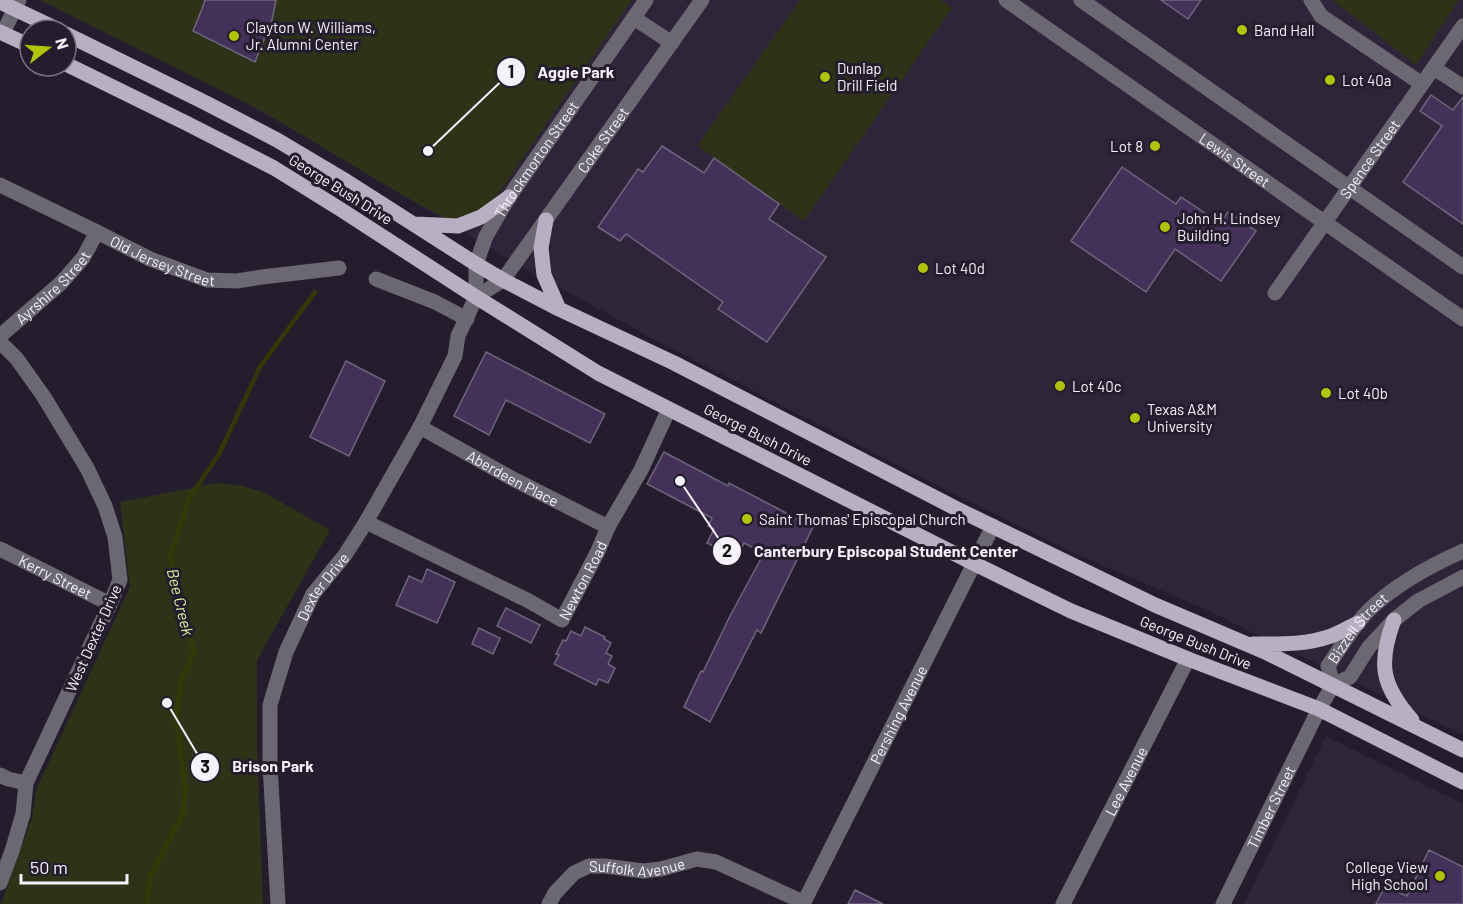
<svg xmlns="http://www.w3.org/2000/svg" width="1463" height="904" viewBox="0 0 1463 904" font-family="Barlow,sans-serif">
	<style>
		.built { fill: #2f253b }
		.green { fill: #2e3317 }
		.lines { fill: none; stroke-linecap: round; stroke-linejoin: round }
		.stream { stroke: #323905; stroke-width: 4.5 }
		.building { fill: #433159; stroke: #6e667a; stroke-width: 1.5 }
		.minor { stroke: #6b6871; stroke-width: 15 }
		.major { stroke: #b8b0c2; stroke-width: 15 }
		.poi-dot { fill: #b0c502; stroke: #241d2d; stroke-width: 2 }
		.labels { text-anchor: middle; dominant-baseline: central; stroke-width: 6; stroke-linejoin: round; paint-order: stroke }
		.poi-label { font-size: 15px; fill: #f6f2fd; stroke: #241d2d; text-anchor: start }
		.street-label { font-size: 15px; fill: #f6f2fd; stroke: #241d2d }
		.water-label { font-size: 16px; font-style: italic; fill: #dceb9d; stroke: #241d2d }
		.leader { fill: none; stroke: #f6f2fd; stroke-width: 2 }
		.callout-dot { fill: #f6f2fd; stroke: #241d2d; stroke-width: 2 }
		.mark-label { font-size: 18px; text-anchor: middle; font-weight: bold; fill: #111 }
		.callout-label { font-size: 16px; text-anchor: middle; font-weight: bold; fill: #f6f2fd; stroke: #241d2d; stroke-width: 6; stroke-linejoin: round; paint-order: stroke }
	</style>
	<rect width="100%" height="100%" fill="#241d2d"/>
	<path class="built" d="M38 0H1463V735L1207 610 1078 555 940 487 672 349 522 267 298 132 239 100Z
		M1326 736 1463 804V904H1244Z"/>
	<path class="green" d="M41 0H632L500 191 488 206 452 222 397 192 262 111Z
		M800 0H941L952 8 804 221 697 146Z
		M1332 0H1459L1416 65Z
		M217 483 243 486 263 492 330 530 257 660V746L263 904H1L32 818 36 790 130 587 120 502Z"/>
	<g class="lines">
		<path class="stream" d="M147 904 150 877 184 812 185 787 176 718 181 682 194 651 170 557 190 497 219 454 260 367 315 292"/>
	</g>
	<path class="building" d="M205 0H276L272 20 255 62 193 31 202 9Z
		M1161 0H1201L1188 19Z
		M1431 95 1453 110 1463 97V224L1403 182 1442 126 1420 111Z
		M662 146 704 173 714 158 779 204 769 219 826 257 767 342 718 309 723 302 626 234 620 241 598 227 638 169 643 172Z
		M1122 167 1176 204 1181 197 1220 223 1228 212 1256 231 1221 281 1175 249 1146 292 1071 241Z
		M486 352 605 414 590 443 506 400 489 435 454 416Z
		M346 361 385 381 349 456 310 437Z
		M664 452 728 486 729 483 813 527 761 633 757 630 710 722 684 707 701 671 703 672 730 616 764 553 744 543 741 549 731 544 727 553 707 543 714 529 708 526 712 518 647 484Z
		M427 569 455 582 437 623 396 605 409 576 422 582Z
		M506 608 540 625 531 643 497 626Z
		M585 627 605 637 604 639 611 643 606 653 612 656 608 664 615 668 608 683 599 679 596 685 554 664 559 655 556 654 563 640 566 641 571 631 581 636Z
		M479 628 500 638 493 654 472 644Z
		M1429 850 1463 867V904H1376L1385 886 1407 896Z
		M855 890 883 904H848Z"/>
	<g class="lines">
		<g class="minor">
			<path id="s1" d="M1006 0 1463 319"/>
			<path d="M1081 0 1463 267"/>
			<path d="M1311 0 1321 16 1422 84"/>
			<path d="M634 18 672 43"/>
			<path d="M3 33 19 0"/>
			<path d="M1434 68 1463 87"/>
			<path id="s2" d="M0 185 97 232 150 259 207 280 237 281 262 277 339 268"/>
			<path d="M376 279 435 302 467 319"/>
			<path id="s3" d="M1275 293 1463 26"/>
			<path id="s4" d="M476 297 503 280 702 0"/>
			<path id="s5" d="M0 336 61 283 83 258 97 232"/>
			<path d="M0 342 17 359 44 397 87 468 105 506 115 537 120 580 110 604 26 783 23 814 12 851 0 883"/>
			<path id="s6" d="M420 427 513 479 608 527"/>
			<path id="s7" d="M366 522 527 600 562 620 598 551 608 527 641 470 669 409"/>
			<path id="s8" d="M0 549 110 604"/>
			<path id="s9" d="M1333 685 1328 666C1341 647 1353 626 1369 610 1396 584 1429 566 1463 551"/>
			<path d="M1333 685 1350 677 1369 647 1394 620 1418 601 1463 577"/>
			<path d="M0 775 8 779 26 783"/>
			<path id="s10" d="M278 904 270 765V705L286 652 313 594 345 555 366 522 420 427 455 356 458 336 476 297V264L486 236 509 197 646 0"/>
			<path id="s11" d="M549 904 555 893 574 873 589 866H605L643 871 661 869 697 859 716 862 803 902"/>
			<path id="s12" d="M803 904 993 526"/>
			<path id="s13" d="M1063 904 1188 659"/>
			<path id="s14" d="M1223 904 1319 709 1333 685"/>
		</g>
		<path class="major" d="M0 2 59 30
			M0 32 30 46
			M66 34 206 103 277 140 346 181 476 264 503 280 559 309 674 363 957 509 1155 605 1263 651 1463 750
			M66 64 188 124 274 168 340 209 476 297 598 373 973 563 1071 611 1188 659 1319 709 1463 782
			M546 220 541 248 544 275 559 309
			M415 224 458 226 481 217 509 197
			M1394 620C1378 663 1381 685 1412 720
			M1253 644C1279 644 1306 645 1331 636 1340 633 1349 627 1358 623"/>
	</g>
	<g class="poi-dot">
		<circle cx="1242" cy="30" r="6"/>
		<circle cx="234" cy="36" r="6"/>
		<circle cx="825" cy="77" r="6"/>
		<circle cx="1330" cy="80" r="6"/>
		<circle cx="1155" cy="146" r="6"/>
		<circle cx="1165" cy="227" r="6"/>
		<circle cx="923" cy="268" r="6"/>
		<circle cx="1060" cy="386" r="6"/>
		<circle cx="1326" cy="393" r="6"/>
		<circle cx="1135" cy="418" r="6"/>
		<circle cx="747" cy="519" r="6"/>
		<circle cx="1440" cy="876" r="6"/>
	</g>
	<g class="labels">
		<g class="poi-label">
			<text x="246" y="27">Clayton W. Williams,<tspan x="246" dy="17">Jr. Alumni Center</tspan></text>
			<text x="1254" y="30">Band Hall</text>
			<text x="837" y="68">Dunlap<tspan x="837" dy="17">Drill Field</tspan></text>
			<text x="1342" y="80">Lot 40a</text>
			<text x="1143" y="146" text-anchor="end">Lot 8</text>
			<text x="1177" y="218">John H. Lindsey<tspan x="1177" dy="17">Building</tspan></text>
			<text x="935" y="268">Lot 40d</text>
			<text x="1072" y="386">Lot 40c</text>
			<text x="1338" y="393">Lot 40b</text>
			<text x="1147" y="409">Texas A&amp;M<tspan x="1147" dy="17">University</tspan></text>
			<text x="759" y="519">Saint Thomas' Episcopal Church</text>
			<text x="1428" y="867" text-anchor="end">College View<tspan x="1428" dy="17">High School</tspan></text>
		</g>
		<g class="street-label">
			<text stroke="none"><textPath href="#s4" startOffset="204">Coke Street</textPath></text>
			<text stroke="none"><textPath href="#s10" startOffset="814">Throckmorton Street</textPath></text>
			<text stroke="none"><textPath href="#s1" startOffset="279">Lewis Street</textPath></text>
			<text stroke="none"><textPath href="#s3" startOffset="164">Spence Street</textPath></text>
			<text transform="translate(341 189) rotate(32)">George Bush Drive</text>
			<text stroke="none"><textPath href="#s2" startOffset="180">Old Jersey Street</textPath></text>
			<text stroke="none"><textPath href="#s5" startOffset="72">Ayrshire Street</textPath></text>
			<text transform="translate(758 434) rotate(27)">George Bush Drive</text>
			<text stroke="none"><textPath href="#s6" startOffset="106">Aberdeen Place</textPath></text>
			<text stroke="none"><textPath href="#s8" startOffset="62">Kerry Street</textPath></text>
			<text stroke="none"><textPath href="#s7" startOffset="264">Newton Road</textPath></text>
			<text stroke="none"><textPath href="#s10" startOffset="330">Dexter Drive</textPath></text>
			<text stroke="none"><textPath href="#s9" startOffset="68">Bizzell Street</textPath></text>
			<text transform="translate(93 638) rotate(-66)">West Dexter Drive</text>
			<text transform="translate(1196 642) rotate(22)">George Bush Drive</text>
			<text stroke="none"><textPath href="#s12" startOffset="212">Pershing Avenue</textPath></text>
			<text stroke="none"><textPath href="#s13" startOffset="138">Lee Avenue</textPath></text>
			<text stroke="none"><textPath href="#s14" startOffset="108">Timber Street</textPath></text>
			<text stroke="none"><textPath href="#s11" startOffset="105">Suffolk Avenue</textPath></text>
		</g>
		<g class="water-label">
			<text transform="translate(181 602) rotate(76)">Bee Creek</text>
		</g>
	</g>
	<path class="leader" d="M428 151L511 72M680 481L727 551M167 703L205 767"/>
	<g class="callout-dot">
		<circle cx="428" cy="151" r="6"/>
		<circle cx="680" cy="481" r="6"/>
		<circle cx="167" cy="703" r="6"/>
		<circle cx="511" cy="72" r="15"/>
		<circle cx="727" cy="551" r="15"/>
		<circle cx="205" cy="767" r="15"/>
	</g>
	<g class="mark-label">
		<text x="511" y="78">1</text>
		<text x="727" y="557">2</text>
		<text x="205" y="773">3</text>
	</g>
	<g class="callout-label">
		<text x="576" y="78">Aggie Park</text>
		<text x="886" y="557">Canterbury Episcopal Student Center</text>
		<text x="273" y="772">Brison Park</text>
	</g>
	<g transform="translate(48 48) rotate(73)"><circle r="28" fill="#241d2d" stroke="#787280" stroke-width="1.5"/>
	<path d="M0-4.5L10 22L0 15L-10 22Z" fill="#b0c502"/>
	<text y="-9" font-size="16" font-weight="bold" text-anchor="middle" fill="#f6f2fd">N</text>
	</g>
	<path d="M21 874v9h106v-9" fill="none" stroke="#f6f2fd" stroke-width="3"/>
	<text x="30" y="874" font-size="18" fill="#f6f2fd" stroke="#241d2d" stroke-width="4.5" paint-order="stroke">50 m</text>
</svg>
